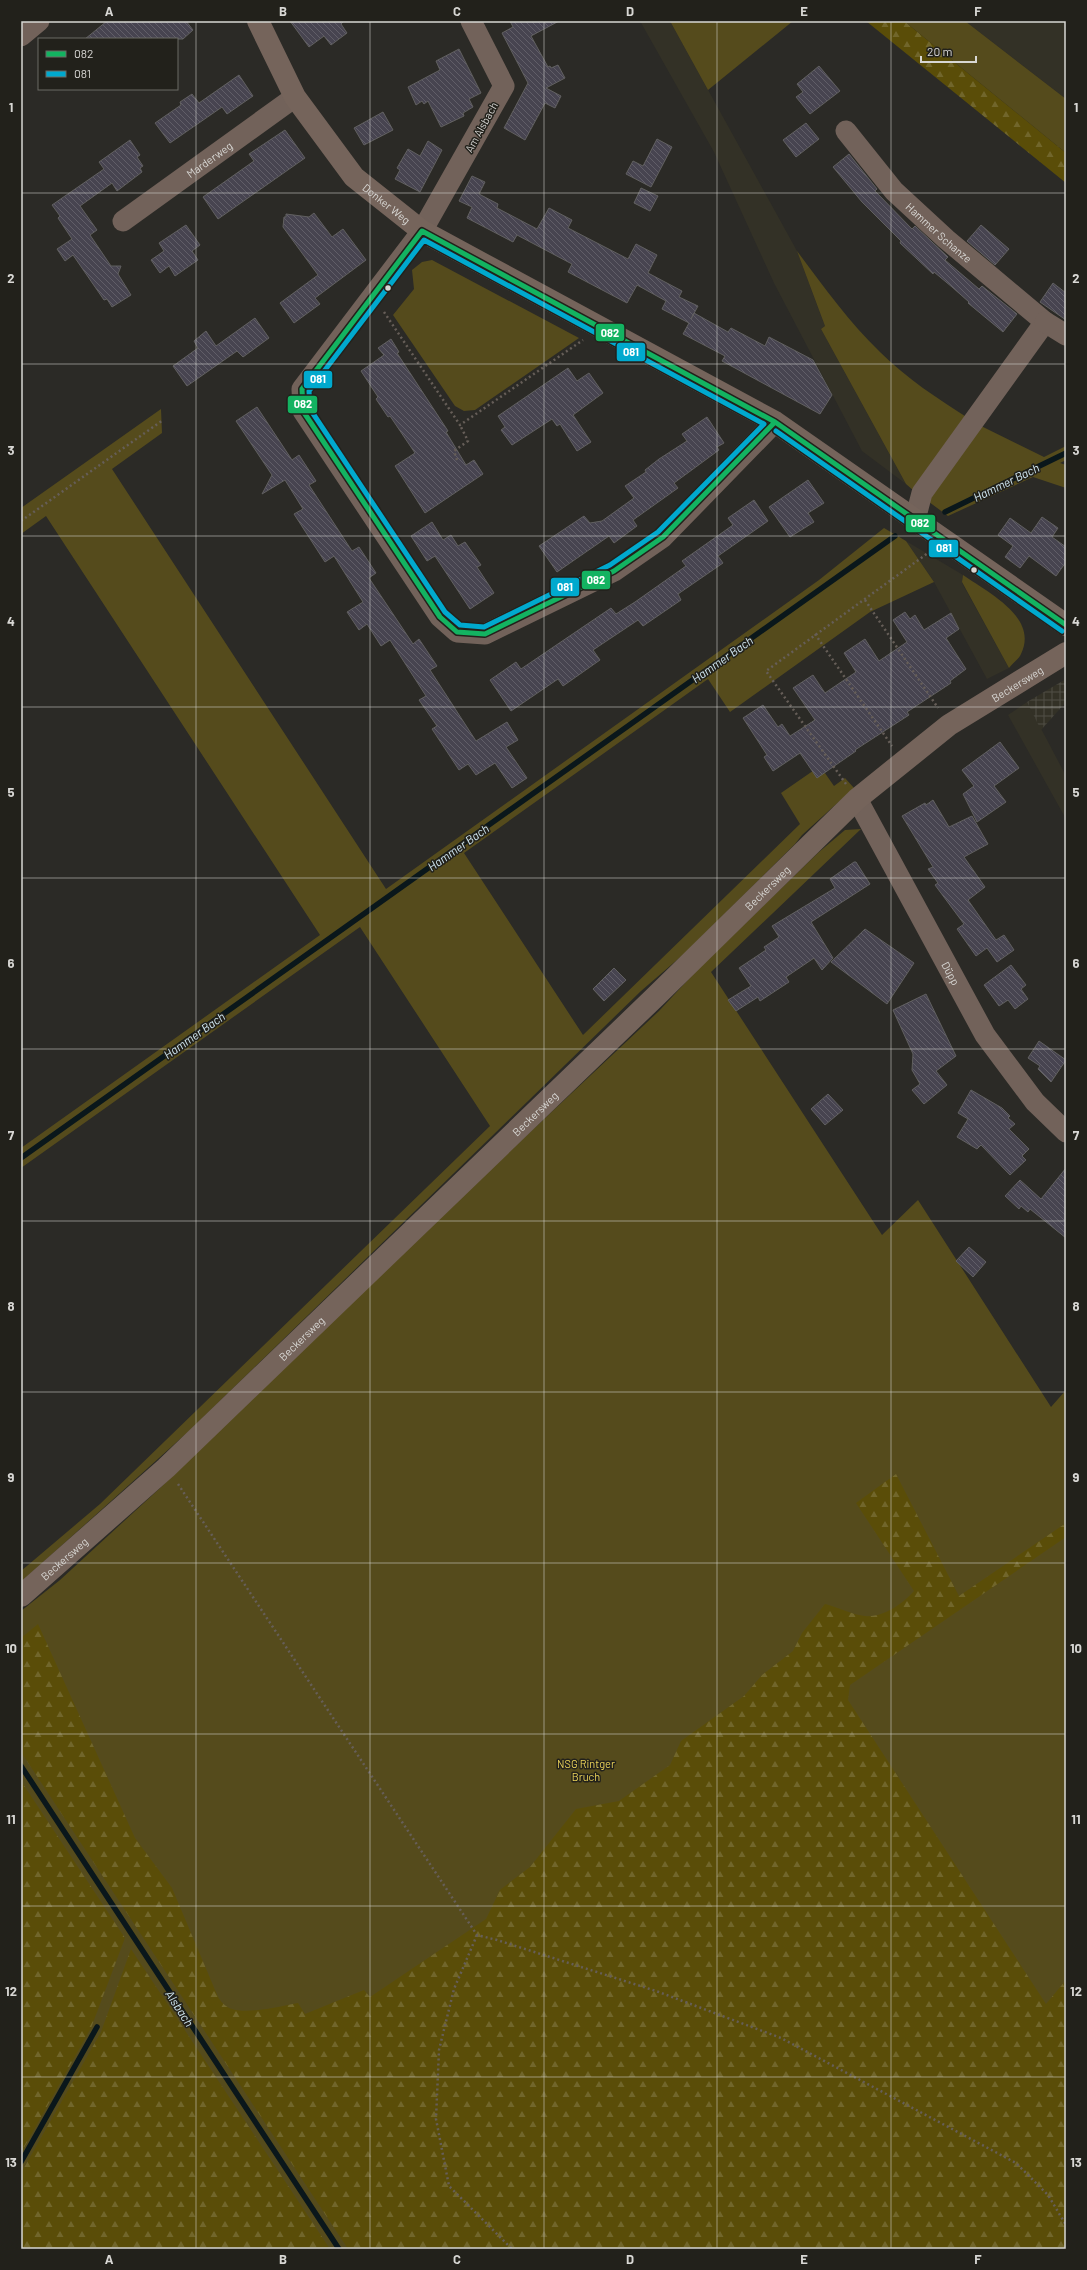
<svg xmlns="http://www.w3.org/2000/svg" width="1087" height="2270" viewBox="0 0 1087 2270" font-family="Barlow,sans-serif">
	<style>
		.built { fill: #333126 }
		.industrial { fill: url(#industrial-grid) }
		.green { fill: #554b1c }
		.forest { fill: url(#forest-firs) }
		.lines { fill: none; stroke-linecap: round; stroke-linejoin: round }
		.stream { stroke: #0a171b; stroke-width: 5.5 }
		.building { fill: url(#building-back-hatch); stroke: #616060 }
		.path { stroke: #665e58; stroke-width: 2.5; stroke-dasharray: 2 3; stroke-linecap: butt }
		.street { stroke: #72625a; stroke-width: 21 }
		.secondary { stroke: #75645b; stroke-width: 22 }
		.bus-1-casing { stroke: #22211b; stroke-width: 8 }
		.bus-2-casing { stroke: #22211b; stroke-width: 8 }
		.bus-1 { stroke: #13b361; stroke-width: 5 }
		.bus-2 { stroke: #00a9ce; stroke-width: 5 }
		.grid { fill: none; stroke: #d8d7d4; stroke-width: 1; stroke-opacity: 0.55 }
		.bus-dot { fill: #d8d7d4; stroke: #22211b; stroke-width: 1.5 }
		.labels { text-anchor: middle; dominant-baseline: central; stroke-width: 3; stroke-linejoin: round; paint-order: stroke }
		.street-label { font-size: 11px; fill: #d8d7d4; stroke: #22211b }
		.park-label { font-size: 11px; fill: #ecd359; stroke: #22211b }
		.water-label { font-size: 12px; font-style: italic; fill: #d2e9f3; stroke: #22211b }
		.line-badge { stroke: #22211b; stroke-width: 1.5 }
		.badge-label { font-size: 11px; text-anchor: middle; font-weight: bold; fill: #fff }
		.neatline { fill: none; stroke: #d8d7d4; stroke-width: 1.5 }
		.grid-label { font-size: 13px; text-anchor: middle; font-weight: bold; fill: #d8d7d4 }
	</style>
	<defs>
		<pattern id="industrial-grid" width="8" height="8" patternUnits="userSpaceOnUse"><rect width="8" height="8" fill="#333126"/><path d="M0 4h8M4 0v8" fill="none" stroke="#504e45"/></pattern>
		<pattern id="forest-firs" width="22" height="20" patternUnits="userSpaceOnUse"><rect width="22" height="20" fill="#5a4d08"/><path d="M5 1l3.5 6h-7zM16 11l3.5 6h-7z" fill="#71662b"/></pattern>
		<pattern id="building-back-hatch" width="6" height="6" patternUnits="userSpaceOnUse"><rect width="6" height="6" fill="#474450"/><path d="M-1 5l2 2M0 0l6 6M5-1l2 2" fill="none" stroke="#615e68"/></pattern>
	</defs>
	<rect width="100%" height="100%" fill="#2b2a26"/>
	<path class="built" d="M640 21H670L797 251 825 326 821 329 906 484 862 451 774 283 714 152Z
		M965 21H1066V99Z
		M906 541 963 575 962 583 1009 668 987 679 934 582Z
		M1027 702 1066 776V819L1008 715Z"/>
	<path class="industrial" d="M1066 679V702L1041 730 1027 702Z"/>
	<path class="green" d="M670 21H793L708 90Z
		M904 21H965L1066 99V153Z
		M797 251C823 286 849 322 880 352 906 378 938 399 968 418L914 491 906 484 821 329 825 326Z
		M432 260 579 338 475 410 464 411 455 406 393 315 414 289 412 270 422 262Z
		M161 409 162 433 112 469 386 889 819 580 884 528 906 541 934 582 870 612 730 712 708 679 464 853 583 1035 800 824 781 793 820 766 834 786 845 778 854 788 802 835 795 844 685 953 641 991 189 1431 21 1582V1571L100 1504 490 1126 360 927 21 1168V1148L320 935 46 516 21 534V508Z
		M979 425 1044 457 1066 446V460L1060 463 1066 465V488L1033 477 948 516 925 499Z
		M963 575C987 592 1039 617 1021 654 1019 659 1013 663 1009 668L962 582Z
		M861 829 711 972 882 1235 918 1200 1051 1407 1066 1390V2249H21V1611L60 1580 159 1489 489 1171 659 1011 698 969 819 852 845 830Z"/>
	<path class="forest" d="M866 21H904L1066 153V183Z
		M896 1474 959 1596 1066 1523V1537L850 1685 848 1700 1046 2004 1066 1980V2249H348L21 1752V1638L38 1624 135 1838 172 1888 218 1997C220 2000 223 2004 226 2006 240 2017 281 2006 298 2003L305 2014 364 1990 370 1997 486 1919 500 1890 530 1867 576 1809 619 1801 670 1765 681 1741 744 1696 762 1675 793 1651 802 1633 825 1604C837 1607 853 1615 865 1616 882 1618 903 1604 914 1591L856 1503Z
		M21 1781 125 1938 91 2028 21 2153Z
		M131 1949 330 2249H21V2173L101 2032Z"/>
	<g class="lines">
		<path class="stream" d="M945 512 1066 453
			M21 1158 895 536
			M21 1766 339 2249
			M21 2162 97 2027"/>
	</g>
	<path class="building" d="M107 21H186L193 30 183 39H85Z
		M290 21H344L341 24 347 33 331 45 324 36 309 47Z
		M510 21H559L531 36 548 67 550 66 551 68 558 65 565 78 546 88 561 96 555 108 545 103 525 140 504 128 528 83 502 33 513 27Z
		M459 49 481 93 469 99 473 107 463 113 464 116 441 127 428 101 424 104 422 101 416 105 408 87 440 70 436 61Z
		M819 66 840 91 810 114 796 97 803 92 797 84Z
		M239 75 253 96 227 114 222 107 170 143 155 123 181 105 180 102 192 94 199 103Z
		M383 112 393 130 364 145 354 128Z
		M806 123 819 139 796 157 783 140Z
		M285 130 305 158 218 219 203 197 254 161 249 154Z
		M657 139 672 147 651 187 626 174 633 161 643 166Z
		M130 140 140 155 137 157 143 166 140 168 142 172 117 191 112 183 80 206 97 230 90 235 111 266H121L118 274 131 295 112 307 107 299 104 300 73 255 65 261 57 249 72 239 58 218 60 216 52 205 104 169 99 162Z
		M428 141 442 150 420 192 395 179 400 170 397 168 408 149 420 156Z
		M849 154 877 189 875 191 912 229 915 226 948 257 945 260 979 289 982 286 1017 314 1003 332 968 303 969 302 952 287 934 272 933 274 900 243 901 241 862 202 833 167Z
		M472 176 485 182 479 194 498 204 497 208 537 229 549 208 572 220 568 228 628 259 636 244 657 255 648 273 682 291 679 297 698 306 691 319 694 313 728 332 731 328 765 346 769 337 813 360 832 395 820 414 722 361 725 356 683 334 689 323 662 309 666 301 637 285 627 303 568 272 572 264 517 235 513 242 467 218 472 207 459 201Z
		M641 188 658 196 650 211 634 203Z
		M314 213 332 237 343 229 366 260 315 298 320 304 294 323 280 303 318 275 283 227 284 217H286V214L309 217Z
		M186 225 200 245 192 251 198 260 175 276 169 266 160 273 151 260 164 251 159 243Z
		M981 225 1009 249 995 265 967 241Z
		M1053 283 1066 293V320L1040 302Z
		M255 318 269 338 243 357 237 351 187 386 173 366 198 348 194 341 206 331 216 346Z
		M391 339 399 352 397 353 448 431 446 432 466 465 474 460 483 474 425 513 395 466 415 453 390 416 388 417 376 399 378 397 361 371 384 355 378 348Z
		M568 368 577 381 589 373 603 393 573 415 591 442 577 451 560 424 557 426 552 419 512 445 501 430 505 427 498 416Z
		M257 407 292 460 299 455 316 481 309 485 352 551 359 547 376 573 369 578 413 644 419 639 437 666 430 670 476 741 507 722 518 740 506 747 527 778 512 788 495 763 476 775 468 764 459 770 432 729 437 726 419 700 426 696 390 640 381 646 367 624 359 630 347 612 363 602 334 556 325 562 294 514 303 509 285 480 262 494 272 475 236 421Z
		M707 417 724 443 717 447 719 450 674 483 678 488 633 520 637 526 614 543 609 536 557 572 539 546 584 516 590 523 602 521 634 498 625 486 646 472 645 470 659 459 687 441 682 434Z
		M808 480 824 503 808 513 814 522 790 537 769 507Z
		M754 500 768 521 718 556 723 563 678 594 681 600 643 626 638 620 593 650 600 660 563 686 558 679 511 711 490 680 516 662 521 669 611 608 616 614 635 602 686 566 682 561 733 525 728 518Z
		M1042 517 1058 528 1052 537 1066 547V562L1056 576 1029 556 1020 568 1005 557 1013 546 998 535 1010 518 1031 533Z
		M432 522 443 540 451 535 458 546 465 542 481 565 477 567 494 593 470 609 435 556 427 561 411 536Z
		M905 612 910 619 915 615 924 630 951 613 959 629 946 638 966 669 950 681 951 683 907 712 909 715 855 750 856 751 817 778 800 753 773 771 764 757 767 755 743 718 763 705 778 727 782 724 790 736 815 720 793 688 813 675 825 693 856 672 844 653 865 639 879 661 907 642 893 620Z
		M1000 742 1019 768 994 786 1006 802 977 822 963 794 974 786 962 770Z
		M933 800 949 827 972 816 988 844 964 857 985 887 968 900 996 940 1004 935 1014 950 997 962 987 948 976 956 957 929 964 924 935 885 938 883 928 869 933 867 902 816 925 803 926 805Z
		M854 862H856L870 884 811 922 833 958 822 970 814 958 786 977 789 982 760 1001 758 997 736 1011 728 1000 751 986 739 968 766 950 764 947 779 937 772 926 835 888 830 879Z
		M865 929 914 963 887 1004 831 962Z
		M1011 965 1026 985 1021 989 1028 999 1015 1009 1008 1000 999 1006 984 985Z
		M614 968 626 980 604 1001 593 989Z
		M926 994 956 1056 936 1071 947 1085 924 1104 912 1090 920 1084 912 1070 913 1054 893 1010Z
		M1039 1041 1066 1060 1051 1082 1038 1069 1040 1066 1028 1058Z
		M971 1090 1002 1108 1010 1116 1008 1118 1015 1124 1009 1129 1029 1149 1022 1156 1026 1160 1010 1175 981 1145 977 1149 957 1137 968 1119 958 1113Z
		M828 1094 843 1110 825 1125 811 1109Z
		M1066 1168V1238L1030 1209 1028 1212 1021 1206 1019 1209 1005 1196 1020 1180 1041 1199Z
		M969 1247 986 1262 973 1277 956 1261Z"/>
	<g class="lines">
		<path class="path" d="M384 312 460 425 583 340
			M457 460 454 451 468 441 460 425
			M21 521 163 420
			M865 600 938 708
			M815 634 892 746
			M846 784 766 671 928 553
			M178 1484 477 1935 497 1940 656 1991 781 2038 1016 2163 1048 2195 1066 2225
			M477 1935 454 1989 439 2050 436 2119 449 2186 512 2249"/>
		<g class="street">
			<path d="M471 21 504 86 422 231 302 389 303 411 440 617 457 632 485 634 614 571 663 537 775 422"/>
			<path d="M21 36 39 21"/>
			<path id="s1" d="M846 131 894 191 946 239 1045 322 922 493 915 520"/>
			<path id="s2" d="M123 221 295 97"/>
			<path d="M1045 322 1066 335"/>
			<path id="s3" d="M857 799 985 1035 1035 1102 1066 1132"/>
		</g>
		<g class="secondary">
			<path id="s4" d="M258 21 295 97 354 177 422 231 775 422 1066 625"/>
			<path id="s5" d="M21 1596 166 1468 655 997 857 799 949 725 1066 653"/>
		</g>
		<g class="bus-1-casing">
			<path id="bus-1" d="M422 231 775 422 663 537 614 571 485 634 457 632 440 617 303 411 302 389Z
				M775 422 1066 625"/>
		</g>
		<g class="bus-2-casing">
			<path id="bus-2" d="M424 240 764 424 658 532 610 565 484 627 460 625 445 612 310 409 309 391Z
				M776 431 1062 631"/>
		</g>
		<use href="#bus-1" class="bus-1"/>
		<use href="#bus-2" class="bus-2"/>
	</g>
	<path class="grid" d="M196 21V2249M370 21V2249M544 21V2249M717 21V2249M891 21V2249M21 193H1066M21 364H1066M21 536H1066M21 707H1066M21 878H1066M21 1049H1066M21 1221H1066M21 1392H1066M21 1563H1066M21 1734H1066M21 1906H1066M21 2077H1066"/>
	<g class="bus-dot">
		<circle cx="388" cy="288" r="3.5"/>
		<circle cx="974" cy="570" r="3.5"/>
	</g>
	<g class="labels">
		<g class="street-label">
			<text transform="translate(481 127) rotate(-61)">Am Alsbach</text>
			<text stroke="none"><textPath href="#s2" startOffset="106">Marderweg</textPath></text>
			<text stroke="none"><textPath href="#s4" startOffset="226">Donker Weg</textPath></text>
			<text stroke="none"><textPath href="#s1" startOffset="138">Hammer Schanze</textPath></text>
			<text stroke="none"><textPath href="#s5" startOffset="1353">Beckersweg</textPath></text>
			<text stroke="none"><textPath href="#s5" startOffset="1029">Beckersweg</textPath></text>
			<text stroke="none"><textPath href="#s3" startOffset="198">Düpp</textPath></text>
			<text stroke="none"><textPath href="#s5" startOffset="705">Beckersweg</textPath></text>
			<text stroke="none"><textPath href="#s5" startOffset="381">Beckersweg</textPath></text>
			<text stroke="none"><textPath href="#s5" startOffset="57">Beckersweg</textPath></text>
		</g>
		<g class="park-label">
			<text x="586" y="1763">NSG Rintger<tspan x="586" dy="13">Bruch</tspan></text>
		</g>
		<g class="water-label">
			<text transform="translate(1006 482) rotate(-26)">Hammer Bach</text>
			<text transform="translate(722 659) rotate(-35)">Hammer Bach</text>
			<text transform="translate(458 847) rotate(-35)">Hammer Bach</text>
			<text transform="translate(194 1035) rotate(-35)">Hammer Bach</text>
			<text transform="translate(180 2008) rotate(57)">Alsbach</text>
		</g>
	</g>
	<g class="line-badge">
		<rect x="595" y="323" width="30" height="19" rx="4" fill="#13b361"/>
		<rect x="616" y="342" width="30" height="20" rx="4" fill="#00a9ce"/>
		<rect x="303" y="370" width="30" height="19" rx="4" fill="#00a9ce"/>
		<rect x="287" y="395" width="31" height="19" rx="4" fill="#13b361"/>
		<rect x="905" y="514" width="31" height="19" rx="4" fill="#13b361"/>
		<rect x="928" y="539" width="31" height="19" rx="4" fill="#00a9ce"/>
		<rect x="581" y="570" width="30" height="20" rx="4" fill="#13b361"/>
		<rect x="550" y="577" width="30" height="20" rx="4" fill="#00a9ce"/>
	</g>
	<g class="badge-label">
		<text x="610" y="337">082</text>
		<text x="631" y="356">081</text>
		<text x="318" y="383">081</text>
		<text x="303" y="408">082</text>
		<text x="920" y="527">082</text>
		<text x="944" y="552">081</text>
		<text x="596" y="584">082</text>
		<text x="565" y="591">081</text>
	</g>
	<rect width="1087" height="2270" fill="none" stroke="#22211b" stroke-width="44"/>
	<rect x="38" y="38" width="140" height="52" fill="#22211b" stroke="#6b6a65"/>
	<rect x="46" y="51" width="20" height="6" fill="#13b361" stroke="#6b6a65"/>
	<text x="74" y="58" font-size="12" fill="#d8d7d4">082</text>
	<rect x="46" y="71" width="20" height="6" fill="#00a9ce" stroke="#6b6a65"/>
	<text x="74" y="78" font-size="12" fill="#d8d7d4">081</text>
	<path d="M921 56v6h55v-6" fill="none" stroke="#d8d7d4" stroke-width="2"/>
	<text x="927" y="56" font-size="12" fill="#d8d7d4" stroke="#22211b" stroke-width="3" paint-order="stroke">20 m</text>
	<rect x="22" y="22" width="1043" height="2226" class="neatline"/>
	<g class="grid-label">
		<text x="109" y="16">A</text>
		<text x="283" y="16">B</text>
		<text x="457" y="16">C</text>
		<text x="630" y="16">D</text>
		<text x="804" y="16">E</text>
		<text x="978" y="16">F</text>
		<text x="11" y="112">1</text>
		<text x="1076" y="112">1</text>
		<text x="11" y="283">2</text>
		<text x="1076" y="283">2</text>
		<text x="11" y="455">3</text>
		<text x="1076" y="455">3</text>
		<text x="11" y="626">4</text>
		<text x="1076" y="626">4</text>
		<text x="11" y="797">5</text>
		<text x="1076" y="797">5</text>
		<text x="11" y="968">6</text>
		<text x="1076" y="968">6</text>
		<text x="11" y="1140">7</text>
		<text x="1076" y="1140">7</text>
		<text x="11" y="1311">8</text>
		<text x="1076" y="1311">8</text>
		<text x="11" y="1482">9</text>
		<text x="1076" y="1482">9</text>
		<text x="11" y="1653">10</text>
		<text x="1076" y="1653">10</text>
		<text x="11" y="1824">11</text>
		<text x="1076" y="1824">11</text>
		<text x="11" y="1996">12</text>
		<text x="1076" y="1996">12</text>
		<text x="11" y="2167">13</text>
		<text x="1076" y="2167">13</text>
		<text x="109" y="2264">A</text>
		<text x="283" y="2264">B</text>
		<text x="457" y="2264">C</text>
		<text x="630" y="2264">D</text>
		<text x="804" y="2264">E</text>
		<text x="978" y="2264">F</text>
	</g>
</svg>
